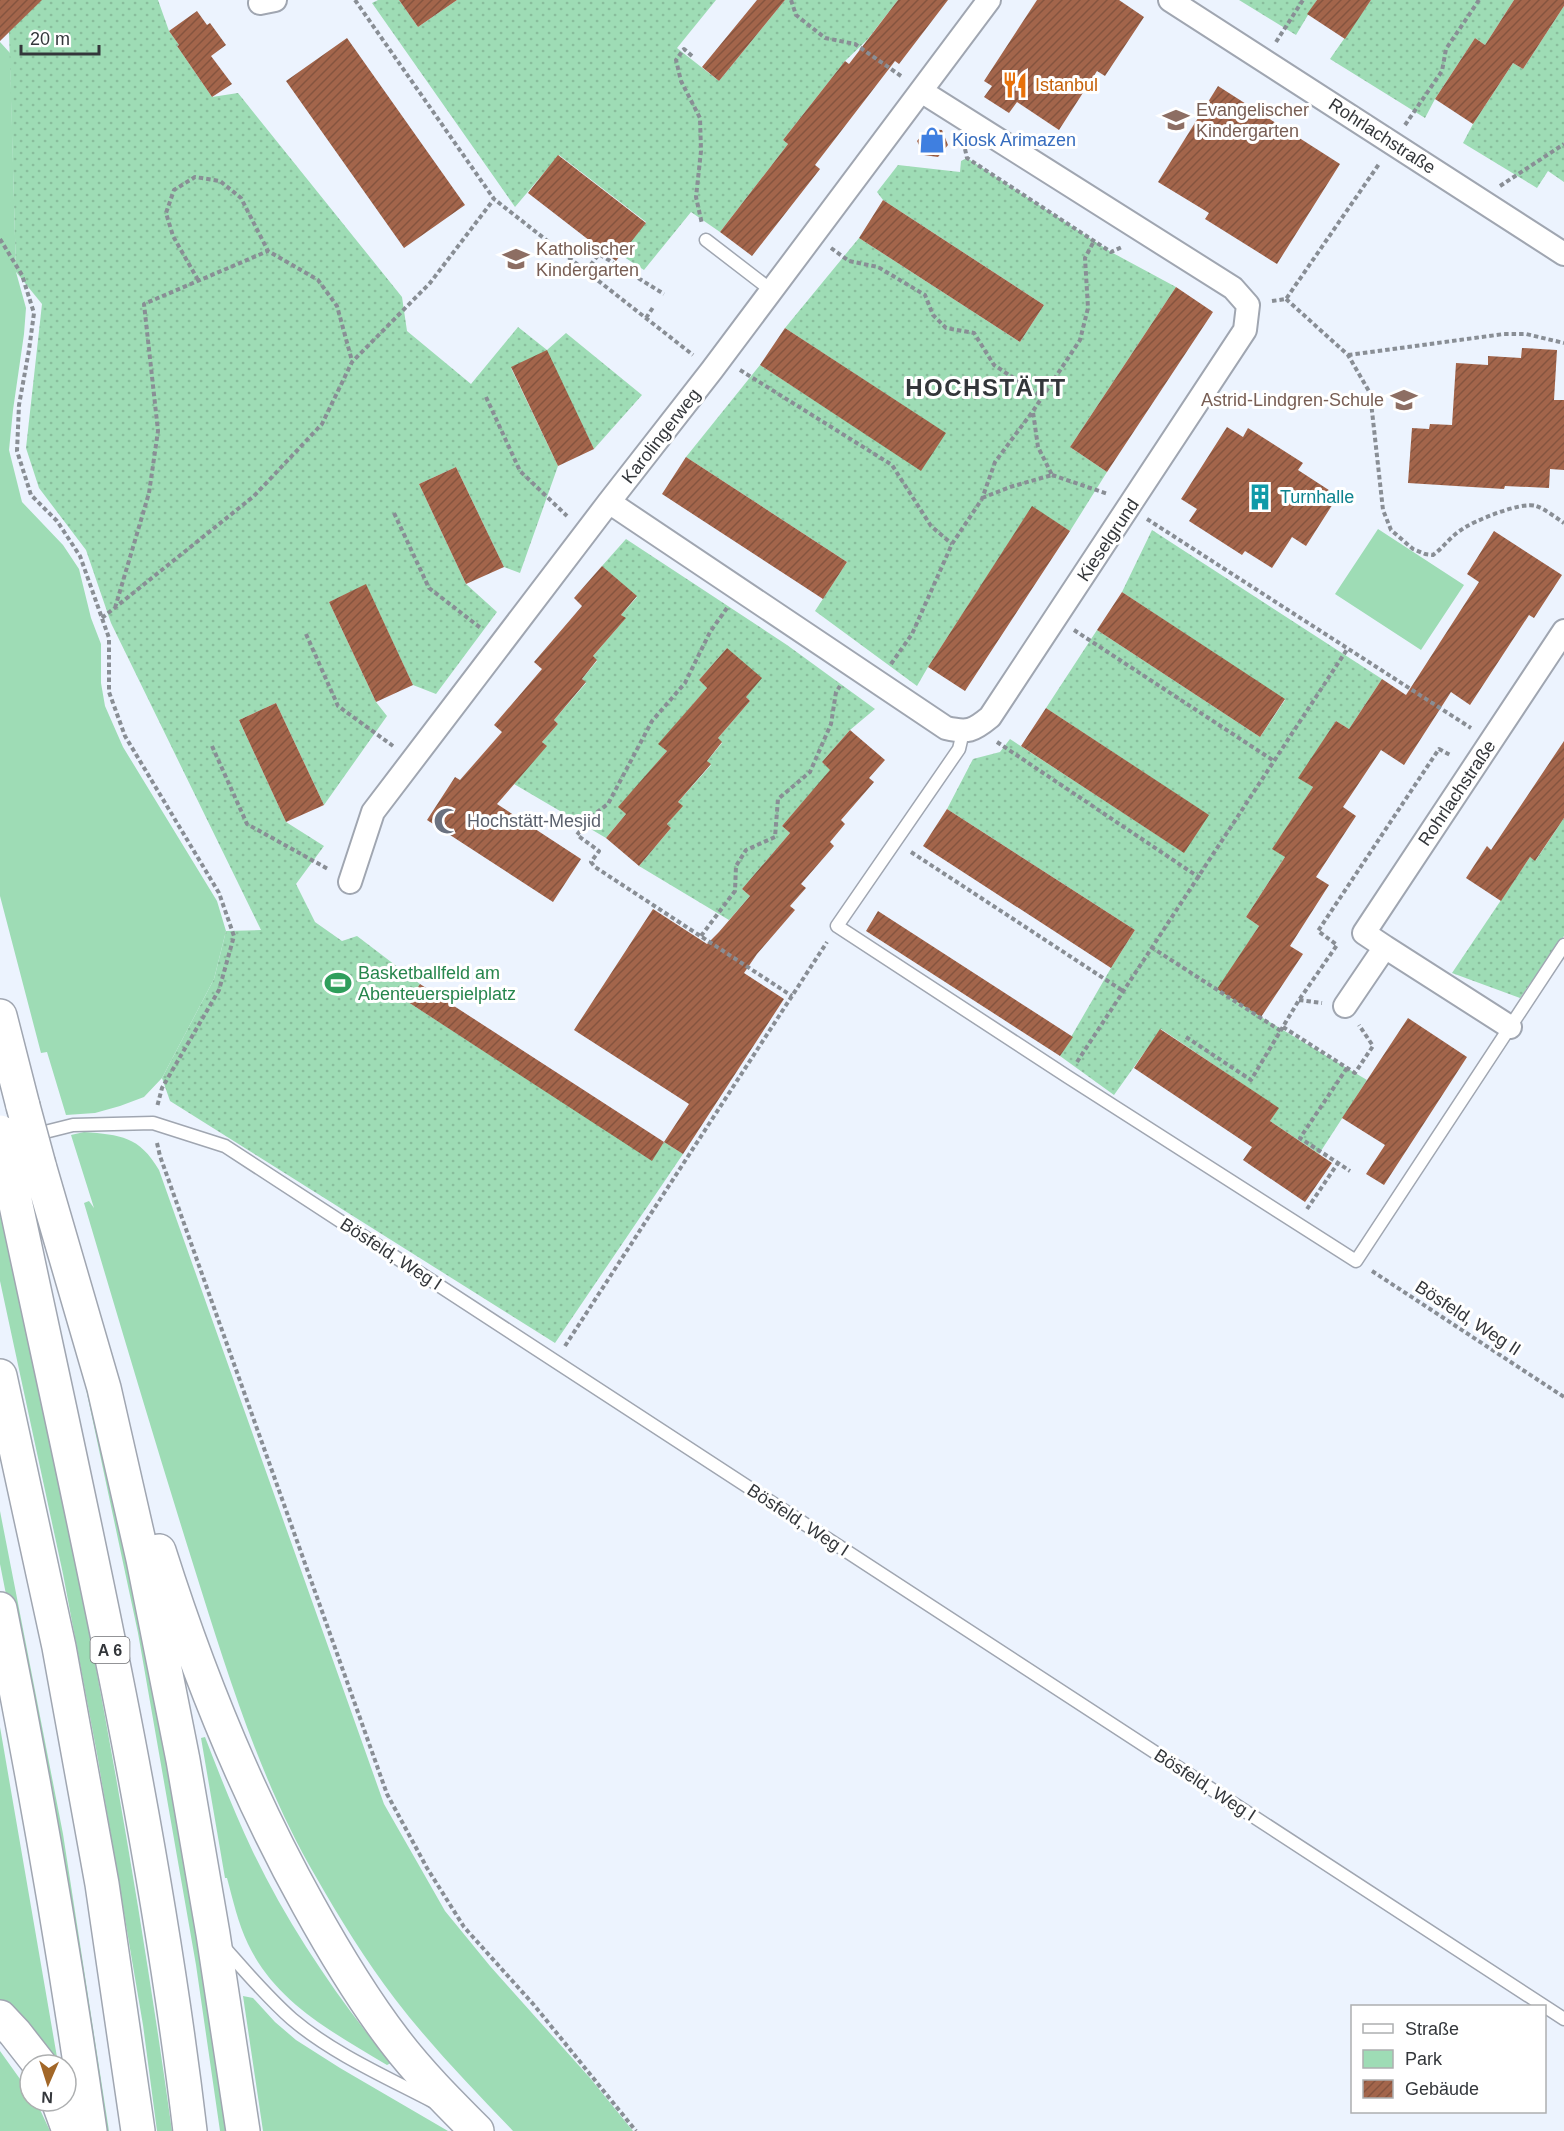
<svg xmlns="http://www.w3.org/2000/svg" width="1564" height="2131" viewBox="0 0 1564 2131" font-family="Helvetica,sans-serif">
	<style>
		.green { fill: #9edcb5 }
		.garden { fill: url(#garden-dots) }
		.building { fill: url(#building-hatch) }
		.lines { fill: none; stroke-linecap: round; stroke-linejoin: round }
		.lane-casing { stroke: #a0a6b1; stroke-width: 15 }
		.street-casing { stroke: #a0a6b1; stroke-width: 26 }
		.highway-casing { stroke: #a0a6b1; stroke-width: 36 }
		.path { stroke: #898e95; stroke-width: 4; stroke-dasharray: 4.5 3; stroke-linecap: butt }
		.lane { stroke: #fff; stroke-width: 12 }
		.street { stroke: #fff; stroke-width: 22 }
		.highway { stroke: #fff; stroke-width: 33 }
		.highway-bridge-casing { stroke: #a0a6b1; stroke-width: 36; stroke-linecap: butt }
		.highway-bridge { stroke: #fff; stroke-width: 33 }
		.labels { text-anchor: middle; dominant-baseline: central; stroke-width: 6; stroke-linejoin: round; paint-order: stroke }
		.shield { fill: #fff; stroke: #707275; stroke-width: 1.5 }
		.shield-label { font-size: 16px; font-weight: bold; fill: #33363a }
		.food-label { font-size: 18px; fill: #c56008; stroke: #fff; text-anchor: start }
		.education-label { font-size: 18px; fill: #785e54; stroke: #fff; text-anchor: start }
		.street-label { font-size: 18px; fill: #33363a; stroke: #fff }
		.shop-label { font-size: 18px; fill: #366cbe; stroke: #fff; text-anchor: start }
		.culture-label { font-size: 18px; fill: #0d838f; stroke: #fff; text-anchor: start }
		.worship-label { font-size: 18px; fill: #5b616d; stroke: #fff; text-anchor: start }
		.leisure-label { font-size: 18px; fill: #27864d; stroke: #fff; text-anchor: start }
		.district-label { font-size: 24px; font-weight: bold; letter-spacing: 1.5px; fill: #33363a; stroke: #fff }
	</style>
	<defs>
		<pattern id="garden-dots" width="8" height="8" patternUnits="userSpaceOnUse" patternTransform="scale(1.5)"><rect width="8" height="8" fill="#9edcb5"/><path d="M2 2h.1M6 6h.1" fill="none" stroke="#89bd9c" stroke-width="1.8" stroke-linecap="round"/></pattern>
		<pattern id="building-hatch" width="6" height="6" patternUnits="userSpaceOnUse" patternTransform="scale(1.5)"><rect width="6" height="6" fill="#a3654b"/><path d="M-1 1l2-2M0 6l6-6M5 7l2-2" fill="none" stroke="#85543f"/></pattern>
	</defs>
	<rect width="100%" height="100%" fill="#ecf3fe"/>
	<path class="green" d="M0 42 10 53 16 272 26 308 24 334 13 410 9 450 22 502 63 545 79 569 91 618 101 644V683L105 706 123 747 217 901 226 931 214 979 162 1078 144 1097 120 1106 95 1113 66 1115 47 1052 41 1053 0 896Z
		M1378 529 1464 585 1421 650 1335 594Z
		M84 1132C121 1135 139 1136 159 1170L384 1804 445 1911 490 1966 590 2078 633 2131H513C473 2089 431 2046 395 1999 366 1961 340 1919 316 1877 260 1781 227 1672 194 1567 156 1446 120 1324 84 1203L89 1201 94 1208 71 1135Z
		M0 1214C71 1517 129 1823 172 2131H157L143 2025 97 1754 63 1574 0 1281Z
		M79 1356 138 1580 232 2131H220L196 1965 138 1633Z
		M0 1511 63 1834 109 2131H99L28 1706 0 1564Z
		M0 1727 58 2063 55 2064 0 2001Z
		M205 1737C220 1776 235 1814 253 1852 289 1927 338 1999 391 2063L387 2065C334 2033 276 2003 248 1944 238 1923 233 1900 227 1878H225L201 1738Z
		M243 1996 253 1998 275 2022 296 2040 340 2068 448 2131H263Z
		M0 2051 30 2093V2101H36L50 2131H0Z"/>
	<path class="garden" d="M37 0H158L169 31 179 45 177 46 212 97 238 93 402 297 407 331 471 384 518 327 547 350 566 333 642 395 594 449 570 400 511 368 558 466 520 573 504 567 456 467 419 484 466 584 497 612 436 694 413 685 366 585 329 602 376 702 387 716 324 805 276 703 239 720 286 822 324 846 296 884 315 922 342 941 357 936 420 984 408 1002 652 1160 664 1142 683 1154 555 1343 170 1101 162 1078 214 979 226 931 261 930 111 623 86 550 39 488 26 448 42 304 16 272 9 32 33 8Z
		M378 0H399L418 27 457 0H716L677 48 719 81 785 0H898L867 40 845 61 783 140 788 144 720 232 691 212 644 270 621 255 646 222 559 155 515 207 372 3Z
		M1239 0H1317L1296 35Z
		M1371 0H1514L1485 45 1475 38 1435 99 1425 118 1330 59Z
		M1564 6V182L1548 171 1537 188 1463 143 1473 124 1513 63 1523 69Z
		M967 158 1111 252 1176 287 1070 447 1107 472 1070 531 1032 507 928 667 917 686 815 611 847 562 686 457 760 365 921 470 945 433 785 328 859 238 1020 342 1044 305 883 200 877 192 898 165 960 172 961 161Z
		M1152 530 1382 679 1349 729 1336 721 1299 778 1313 787 1273 848 1285 857 1246 917 1259 926 1218 989 1261 1017 1367 1080 1319 1154 1270 1121 1278 1108 1161 1029 1114 1095 1060 1056 1111 968 1135 930 947 809 973 759 1000 752 1010 739 1183 852 1208 815 1046 708 1097 630 1260 737 1285 700 1122 592Z
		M626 539 787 645 875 709 850 730 822 762 831 770 782 826 790 833 742 889 750 896 729 920 639 866 671 828 667 824 682 806 678 802 711 765 707 761 722 743 718 738 750 701 746 697 727 648 699 680 707 688 659 744 667 751 619 807 626 814 606 838 514 784 546 746 542 742 558 724 554 720 586 683 582 679 597 661 593 656 625 619 621 615 637 597 602 566Z
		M1564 818V936L1520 998 1452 973 1530 857 1536 860Z"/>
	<path class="building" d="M0 0H42L0 41Z
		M399 0H457L418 27Z
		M757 0H785L719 81 702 67Z
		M898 0H948L899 64 895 61 815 165 820 169 752 256 720 232 788 144 783 140 845 61 849 64Z
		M1037 0H1119L1144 17 1105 76 1097 71 1059 130 1017 102 1009 113 984 97 992 86 984 81Z
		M1317 0H1371L1345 39 1307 14Z
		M1514 0H1564V6L1523 69 1513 63 1473 124 1435 99 1475 38 1485 45Z
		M197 11 207 25 210 23 226 45 211 56 232 84 212 97 177 46 179 45 169 31Z
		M347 38 465 205 404 248 286 81Z
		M1218 86 1340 164 1277 264 1205 219 1209 213 1158 182Z
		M927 129 942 130 948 145 938 157 924 155 917 141Z
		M558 155 646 223 616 261 528 193Z
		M883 200 1044 305 1020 342 859 238Z
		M1176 287 1213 312 1107 472 1070 447Z
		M785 328 946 433 921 471 760 365Z
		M1522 348 1557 350 1554 400H1564V470L1550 469 1549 488 1505 486 1504 489 1408 483 1412 428 1429 429 1430 424 1452 425 1456 363 1488 365V356L1521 358Z
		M547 350 594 449 558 466 511 367Z
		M1227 427 1243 437 1248 428 1303 463 1298 470 1338 496 1306 546 1292 537 1272 568 1245 551 1242 555 1189 521 1197 509 1181 499Z
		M686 457 847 562 823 599 662 494Z
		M456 467 504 567 466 584 419 484Z
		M1032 506 1070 531 965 691 928 667Z
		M1494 531 1562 575 1534 618 1529 615 1470 705 1451 692 1404 765 1381 750 1343 807 1356 816 1316 877 1329 885 1290 946 1303 954 1261 1017 1217 989 1259 926 1246 917 1285 857 1272 849 1313 787 1298 778 1336 721 1349 729 1382 679 1406 695 1479 582 1467 574Z
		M602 566 637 596 621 615 626 618 593 656 597 660 582 679 586 682 554 720 558 724 542 742 547 746 497 804 581 859 553 902 427 820 455 777 460 780 502 732 494 725 542 669 534 662 582 606 574 598Z
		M366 584 413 685 376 702 329 602Z
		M1122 592 1285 699 1260 737 1097 630Z
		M727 648 762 678 746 697 750 701 718 738 722 742 707 761 711 764 678 802 683 806 667 824 671 828 639 866 606 838 626 814 618 807 667 751 658 744 707 688 699 680Z
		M276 703 324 805 286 822 239 720Z
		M1046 708 1209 815 1184 853 1021 746Z
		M850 730 885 760 869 778 874 782 841 820 845 824 830 842 834 846 801 884 806 888 790 906 795 910 757 954 744 973 784 999 683 1154 664 1142 689 1104 574 1030 653 909 707 944 719 932 750 896 742 889 790 833 782 826 830 770 822 762Z
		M1564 741V818L1535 861 1530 857 1501 901 1466 878 1487 846 1491 850Z
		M947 809 1135 930 1111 968 923 846Z
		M878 911 1073 1037 1060 1056 866 931Z
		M420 984 664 1142 652 1161 408 1002Z
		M1408 1018 1467 1057 1384 1185 1366 1174 1385 1145 1342 1118Z
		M1160 1029 1279 1108 1270 1121 1332 1163 1305 1202 1243 1160 1252 1147 1134 1068Z"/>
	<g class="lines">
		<g class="lane-casing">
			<path id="lane" d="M706 240 771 290
				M963 732 959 749 837 926 1068 1077 1356 1261 1564 945
				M33 1135 73 1125 153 1123 225 1146 1564 2019
				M222 1945C245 1971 266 1996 292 2019 332 2053 386 2077 432 2101"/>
		</g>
		<g class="street-casing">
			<path id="street" d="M1170 0 1564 254
				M260 3 275 0
				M609 502 946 728C968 733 973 731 990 717L1245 330 1248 305 1233 288 921 91
				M350 882 373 812 609 502 712 370 989 0
				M1385 947 1510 1027
				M1345 1006 1385 947 1364 933 1564 631"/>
		</g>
		<g class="highway-casing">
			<path id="highway" d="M0 1016 23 1106
				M39 1165 104 1388 143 1559 183 1760 213 1934 243 2131
				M9 1172C76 1490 152 1808 190 2131
				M0 1376 59 1647 102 1884 138 2131
				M159 1551C198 1674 246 1793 309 1906 335 1953 362 1998 394 2040 419 2073 448 2102 477 2131
				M0 1609C35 1782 65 1956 90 2131
				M0 2017 15 2033 40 2065
				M58 2101 69 2131"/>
		</g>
		<path class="path" d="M355 0 494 199 693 355
			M791 0 796 15 825 38 855 44 901 76
			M1276 42 1303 0
			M692 56 684 49 676 60 681 81 700 118 701 151 696 197 702 224
			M1405 125 1442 71 1446 49 1479 0
			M965 149 967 158 1094 241 1111 252 1122 247
			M1500 186 1564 144
			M0 239 22 275 34 313 29 350 19 405 17 451 31 495 57 521 80 556 109 638V692L125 736 219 893 234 936 219 990 162 1088 157 1107
			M831 248 849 261 878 267 925 295 933 315 946 328 974 333 994 365 1042 397
			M586 271 599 254 664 294
			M198 280 173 236 166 213 174 190 195 177 220 181 241 198 268 251 318 280 337 306 352 361
			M1286 299 1348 355 1370 393 1383 510 1391 530 1413 549 1425 554 1433 555C1443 548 1450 537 1461 530 1473 521 1522 501 1536 506 1545 509 1555 517 1564 523
			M1272 301 1286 299 1379 164
			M646 318 654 306
			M1348 355 1504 334H1526L1564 343
			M740 370 892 465 931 526 952 544
			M486 397 520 471 567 516
			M1052 475 1108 494
			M982 498 1010 487 1052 475 1038 447 1033 412
			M394 513 429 588 482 629
			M1147 519 1471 728
			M115 608 149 493 158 431 144 304 268 251
			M727 608 710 632 685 683 652 721 608 804 592 816 577 835 599 851 591 862 595 867 792 996
			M102 618 254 496 322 424 352 362 430 283 494 199
			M1074 630 1274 761
			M306 634 338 706 393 746
			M891 664 912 634 952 544 982 499 995 462 1033 411 1080 340 1088 308 1085 258 1094 241
			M997 742 1200 878
			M212 746 247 824 328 869
			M911 852 1123 991
			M701 936 735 891 736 866 746 850 775 837 778 799 810 772 831 724 836 692 840 686
			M1151 947 1281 1031
			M1299 1000 1322 1003
			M1283 1027 1355 1073 1373 1046 1359 1025
			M1186 1037 1251 1080 1299 1000 1337 945 1318 931 1439 749 1452 756
			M1077 1062 1348 648
			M1347 1068 1300 1138 1350 1171
			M157 1143 160 1156 387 1794 427 1868 464 1927 534 2005 636 2131
			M1307 1209 1338 1163
			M1372 1271 1564 1397
			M565 1346 827 942"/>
		<use href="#lane" class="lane"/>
		<use href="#street" class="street"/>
		<use href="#highway" class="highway"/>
		<g class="highway-bridge-casing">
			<path id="highway-bridge" d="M23 1106 39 1165
				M0 1132 9 1172"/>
		</g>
		<use href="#highway-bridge" class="highway-bridge"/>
	</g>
	<defs>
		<g id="restaurant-bare" transform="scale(2.07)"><path d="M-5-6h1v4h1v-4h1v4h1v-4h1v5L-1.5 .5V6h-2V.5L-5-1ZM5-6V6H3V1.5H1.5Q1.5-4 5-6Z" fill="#e8710a" stroke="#fff" stroke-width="2.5" paint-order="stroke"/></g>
		<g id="school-bare" transform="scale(2.07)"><path d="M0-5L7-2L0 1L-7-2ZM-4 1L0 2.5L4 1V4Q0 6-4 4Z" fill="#8d6e63" stroke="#fff" stroke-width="2.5" paint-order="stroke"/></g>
		<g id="shop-bare" transform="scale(2.07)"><path d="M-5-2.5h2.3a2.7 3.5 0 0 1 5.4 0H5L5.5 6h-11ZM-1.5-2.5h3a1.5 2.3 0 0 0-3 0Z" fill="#3f7fe0" stroke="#fff" stroke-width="2.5" paint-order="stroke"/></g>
		<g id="building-bare" transform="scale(2.07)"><path d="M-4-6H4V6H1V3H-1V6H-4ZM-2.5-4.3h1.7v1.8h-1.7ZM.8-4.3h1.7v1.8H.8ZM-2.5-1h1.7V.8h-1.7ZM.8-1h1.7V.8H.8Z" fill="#0f9aa8" stroke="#fff" stroke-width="2.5" paint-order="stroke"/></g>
		<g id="mosque-bare" transform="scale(2.07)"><path d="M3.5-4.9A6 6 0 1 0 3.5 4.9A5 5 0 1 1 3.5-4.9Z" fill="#6b7280" stroke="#fff" stroke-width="2.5" paint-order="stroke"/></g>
		<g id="stadium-bare" transform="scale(2.07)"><path d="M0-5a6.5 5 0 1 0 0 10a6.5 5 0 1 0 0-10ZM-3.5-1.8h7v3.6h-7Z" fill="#2e9e5b" stroke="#fff" stroke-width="2.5" paint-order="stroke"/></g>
	</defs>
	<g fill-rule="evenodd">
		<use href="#restaurant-bare" x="1015" y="85"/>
		<use href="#school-bare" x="1176" y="120"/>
		<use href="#shop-bare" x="932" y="140"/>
		<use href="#school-bare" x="516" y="259"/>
		<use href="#school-bare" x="1404" y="400"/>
		<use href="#building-bare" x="1260" y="497"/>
		<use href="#mosque-bare" x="447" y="821"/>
		<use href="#stadium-bare" x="338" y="983"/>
	</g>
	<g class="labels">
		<rect class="shield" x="90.5" y="1637" width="39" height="26" rx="4.5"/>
		<g class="shield-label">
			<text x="110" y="1650">A 6</text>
		</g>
		<g class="food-label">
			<text x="1035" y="85">Istanbul</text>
		</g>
		<g class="education-label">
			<text x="1196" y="110">Evangelischer<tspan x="1196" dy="21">Kindergarten</tspan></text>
			<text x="536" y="249">Katholischer<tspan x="536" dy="21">Kindergarten</tspan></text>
			<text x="1384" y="400" text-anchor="end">Astrid-Lindgren-Schule</text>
		</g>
		<g class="street-label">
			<text transform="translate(1382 136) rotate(33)">Rohrlachstraße</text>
			<text transform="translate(661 436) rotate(-52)">Karolingerweg</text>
			<text transform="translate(1108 540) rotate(-56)">Kieselgrund</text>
			<text transform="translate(1457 793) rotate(-56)">Rohrlachstraße</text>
			<text transform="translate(391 1254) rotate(33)">Bösfeld, Weg I</text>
			<text transform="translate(1468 1318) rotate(33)">Bösfeld, Weg II</text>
			<text transform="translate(798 1520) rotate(33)">Bösfeld, Weg I</text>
			<text transform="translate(1205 1785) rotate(33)">Bösfeld, Weg I</text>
		</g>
		<g class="shop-label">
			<text x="952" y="140">Kiosk Arimazen</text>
		</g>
		<g class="culture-label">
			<text x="1280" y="497">Turnhalle</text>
		</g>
		<g class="worship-label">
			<text x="467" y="821">Hochstätt-Mesjid</text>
		</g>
		<g class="leisure-label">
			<text x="358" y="973">Basketballfeld am<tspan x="358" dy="21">Abenteuerspielplatz</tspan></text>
		</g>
		<g class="district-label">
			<text x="986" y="387">HOCHSTÄTT</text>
		</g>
	</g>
	<rect x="1351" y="2005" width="195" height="108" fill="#ffffff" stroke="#adafb0" stroke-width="1.5"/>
	<rect x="1363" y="2024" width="30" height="9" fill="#ffffff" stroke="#adafb0" stroke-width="1.5"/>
	<text x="1405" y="2035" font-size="18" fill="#33363a">Straße</text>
	<rect x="1363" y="2050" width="30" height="18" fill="#9edcb5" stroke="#adafb0" stroke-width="1.5"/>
	<text x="1405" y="2065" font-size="18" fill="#33363a">Park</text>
	<rect x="1363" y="2080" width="30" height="18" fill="url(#building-hatch)" stroke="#adafb0" stroke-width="1.5"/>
	<text x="1405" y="2095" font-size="18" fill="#33363a">Gebäude</text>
	<g transform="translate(48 2083) rotate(183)"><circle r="28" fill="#ffffff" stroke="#adafb0" stroke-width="1.5"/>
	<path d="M0-4.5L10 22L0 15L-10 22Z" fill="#a26728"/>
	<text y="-9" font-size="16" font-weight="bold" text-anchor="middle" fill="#33363a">N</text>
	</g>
	<path d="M21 45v9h78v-9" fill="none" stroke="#33363a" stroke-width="3"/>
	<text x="30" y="45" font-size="18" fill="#33363a" stroke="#ffffff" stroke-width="4.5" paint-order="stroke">20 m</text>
</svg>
